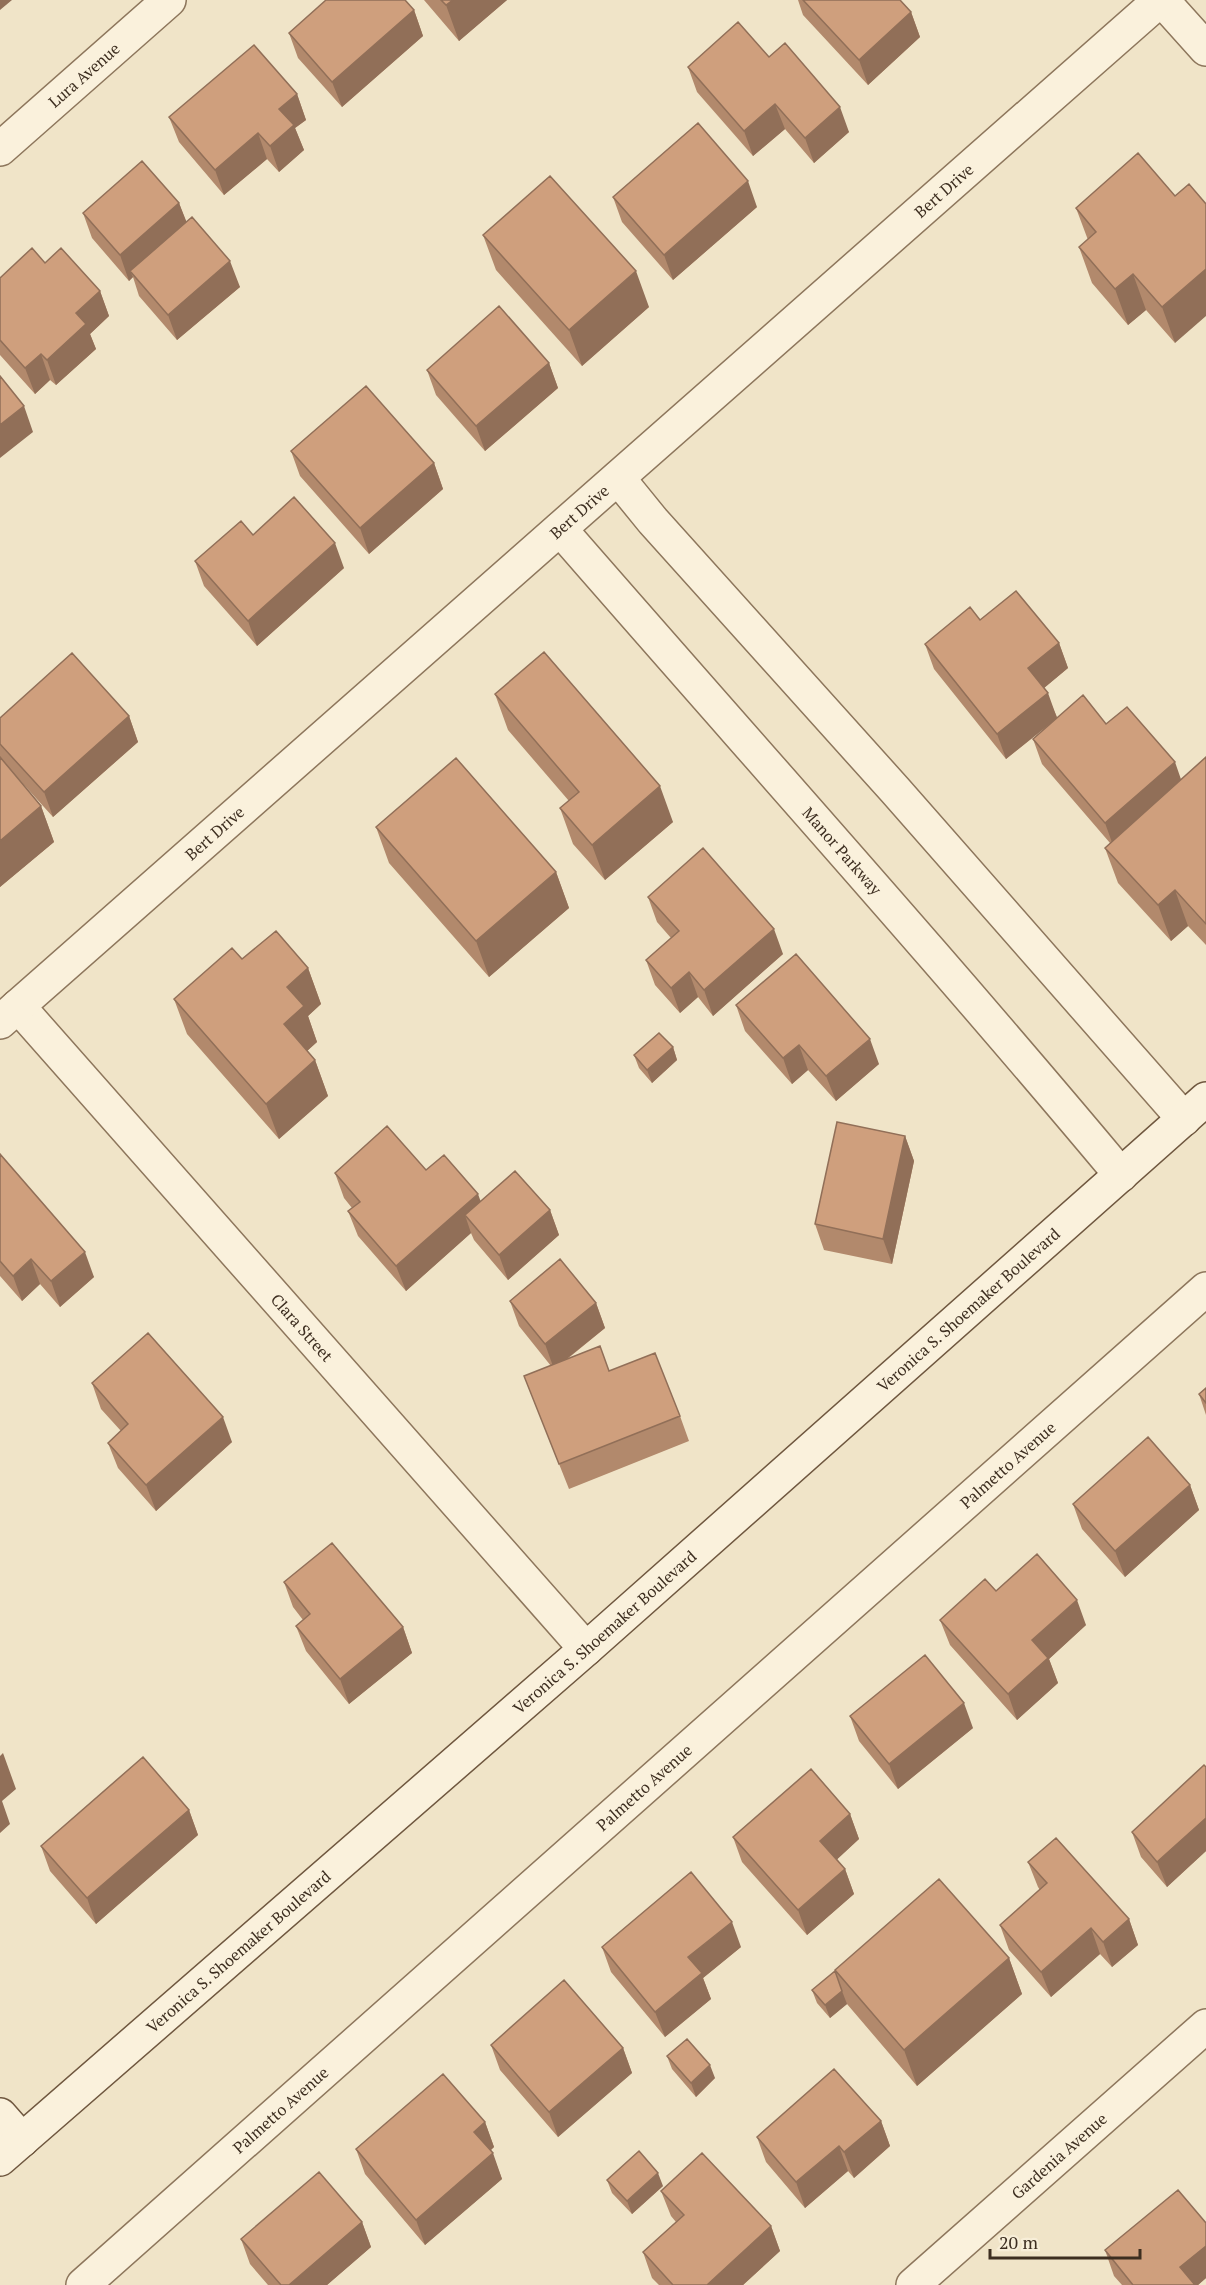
<svg xmlns="http://www.w3.org/2000/svg" width="1206" height="2285" viewBox="0 0 1206 2285" font-family="'PT Serif',serif">
	<style>
		.lines { fill: none; stroke-linecap: round; stroke-linejoin: round }
		.street-casing { stroke: #8d765c; stroke-width: 36 }
		.secondary-casing { stroke: #6f573f; stroke-width: 36 }
		.street { stroke: #faf1dc; stroke-width: 33 }
		.secondary { stroke: #faf1dc; stroke-width: 33 }
		.wall { fill: #b2896c }
		.shaded-wall { fill: #916f58 }
		.building { fill: #cf9f7d; stroke: #916f58; stroke-width: 1.5 }
		.labels { text-anchor: middle; dominant-baseline: central; stroke-width: 4.5; stroke-linejoin: round; paint-order: stroke }
		.street-label { font-size: 16px; fill: #3d2e20; stroke: #f7eed8 }
	</style>
	<rect width="100%" height="100%" fill="#f0e4c8"/>
	<g class="lines">
		<g class="street-casing">
			<g id="street">
				<path d="M1162 0 1206 49"/>
				<path id="s1" d="M0 149 169 0"/>
				<path d="M618 478 653 521 895 790 1184 1119"/>
				<path id="s2" d="M560 529C747 744 938 956 1121 1175"/>
				<path id="s3" d="M18 1006 586 1649"/>
				<path id="s4" d="M0 1022 1160 0"/>
				<path id="s5" d="M83 2285 1206 1289"/>
				<path id="s6" d="M913 2285 1206 2026"/>
			</g>
		</g>
		<g class="secondary-casing">
			<g id="secondary">
				<path d="M0 2115 22 2140"/>
				<path id="s7" d="M0 2159 586 1649 1206 1099"/>
			</g>
		</g>
		<use href="#street" class="street"/>
		<use href="#secondary" class="secondary"/>
	</g>
	<path class="wall" d="M424 0H507L459 41Z
		M798 0H900L911 12 920 37 868 85 803 15Z
		M414 10 423 36 342 107 298 58 289 33Z
		M769 57 849 132 814 163 785 129 753 156 697 92 688 67Z
		M297 94 306 120 295 128 304 150 279 172 267 159 224 195 179 142 169 117Z
		M1138 153 1175 343 1146 310 1128 325 1092 283 1079 247 1088 240 1076 208Z
		M613 197 757 207 673 280 622 222Z
		M179 203 186 222 240 287 177 340 139 296 133 277 129 281 92 238 83 213Z
		M483 235 649 307 582 366 496 270Z
		M45 263 100 291 109 316 90 334 96 349 56 385 50 380 35 394 0 355V278Z
		M549 363 558 388 485 451 436 395 427 370Z
		M291 451 434 463 443 489 369 554 300 476Z
		M253 535 344 568 257 646 204 586 195 561Z
		M1059 643 1068 668 1044 688 1057 717 1106 724 1181 780 1206 757V945L1188 926 1171 941 1118 883 1105 848 1110 843 1042 764 1033 739 1046 727 1006 759 934 669 925 644Z
		M495 694 673 822 605 880 573 844 560 808 569 801 508 730Z
		M129 716 138 742 53 817 16 776 41 806 54 842 0 887V718Z
		M376 827 556 872 569 908 489 977 389 863Z
		M648 897 783 954 713 1016 698 997 680 1013 655 985 646 960 671 938 657 922Z
		M242 959 308 968 321 1004 308 1016 317 1042 307 1051 315 1060 328 1096 279 1139 187 1034 174 999Z
		M736 1005 879 1064 836 1101 808 1070 792 1084 745 1031Z
		M673 1047 677 1060 652 1083 639 1068 634 1055Z
		M905 1136 914 1161 892 1264 824 1250 815 1224Z
		M0 1154 94 1277 60 1307 40 1284 22 1301 0 1276Z
		M426 1170 481 1201 550 1210 559 1235 508 1280 474 1240 471 1233 406 1291 358 1236 348 1211 352 1208 344 1198 335 1173Z
		M510 1301 596 1303 605 1328 566 1360 609 1371 680 1416 689 1441 569 1489 524 1376 551 1366 519 1326Z
		M92 1383 232 1442 156 1511 118 1468 108 1443 121 1431 101 1409Z
		M1206 1388V1415L1199 1394Z
		M1190 1485 1199 1510 1125 1577 1082 1529 1073 1504Z
		M284 1582 403 1627 412 1653 349 1704 306 1651 296 1626 303 1620 293 1607Z
		M996 1591 1086 1625 1049 1659 1058 1683 1017 1720 950 1645 940 1620Z
		M850 1716 973 1728 898 1789 859 1741Z
		M1206 1767V1851L1167 1887 1141 1857 1132 1832Z
		M189 1810 198 1835 96 1924 50 1871 41 1846Z
		M850 1814 859 1839 837 1859 845 1869 854 1894 807 1935 742 1862 733 1837Z
		M1028 1862 1129 1919 1138 1945 1112 1967 1100 1954 1051 1997 1009 1950 1000 1925 1040 1890 1038 1887Z
		M602 1947H741L703 1978 711 1999 665 2037 611 1972Z
		M1009 1958 1022 1994 917 2086 847 2004 830 2018 817 2003 812 1990 835 1971Z
		M491 2045 623 2048 632 2073 558 2137 500 2070Z
		M667 2056 715 2078 696 2097 672 2069Z
		M881 2121 890 2146 854 2178 848 2171 805 2208 766 2162 757 2137Z
		M485 2122 494 2147 491 2150 502 2179 425 2245 365 2174 356 2149Z
		M607 2180 663 2186 632 2214 612 2193Z
		M661 2191 771 2226 780 2251 743 2285H659L652 2278 643 2252 676 2222 671 2216Z
		M362 2222 371 2247 327 2285H268L250 2264 241 2239Z
		M1206 2223V2278L1198 2285H1122L1114 2276 1105 2250Z"/>
	<path class="shaded-wall" d="M0 0H12L0 10Z
		M453 0H507L459 41 446 5Z
		M414 10 423 36 342 107 332 82Z
		M911 12 920 37 868 85 859 60Z
		M297 94 306 120 295 128 304 150 279 172 270 146 279 109Z
		M775 104 785 129 753 156 744 131Z
		M840 107 849 132 814 163 805 138Z
		M258 133 267 159 224 195 215 170Z
		M748 181 757 207 673 280 664 255Z
		M179 203 189 228 130 271 133 277 129 281 120 255Z
		M230 261 240 287 177 340 168 315Z
		M1206 269V316L1175 343 1162 307Z
		M636 271 649 307 582 366 569 330Z
		M1133 274 1146 310 1128 325 1115 289Z
		M100 291 109 316 90 334 96 349 56 385 47 360 76 313Z
		M41 354 50 380 35 394 25 368Z
		M549 363 558 388 485 451 476 426Z
		M24 406 33 432 0 458V425Z
		M434 463 443 489 369 554 360 528Z
		M335 543 344 568 257 646 248 621Z
		M1059 643 1068 668 1038 693 1028 668Z
		M1048 693 1057 718 1006 759 997 734Z
		M129 716 138 742 53 817 44 792Z
		M1175 762 1184 788 1114 848 1105 823Z
		M660 786 673 822 605 880 592 845Z
		M41 806 54 842 0 887V841Z
		M556 872 569 908 489 977 476 941Z
		M1175 890 1188 926 1171 941 1158 905Z
		M774 929 783 954 713 1016 704 990Z
		M308 968 321 1004 308 1016 317 1042 297 1060 284 1024 287 987Z
		M689 972 698 997 680 1013 671 988Z
		M870 1039 879 1064 836 1101 826 1076Z
		M799 1045 808 1070 792 1084 783 1058Z
		M673 1047 677 1060 652 1083 647 1070Z
		M315 1060 328 1096 279 1139 266 1104Z
		M905 1136 914 1161 892 1264 883 1239Z
		M478 1194 487 1219 465 1215 471 1233 406 1291 396 1266Z
		M550 1210 559 1235 508 1280 499 1255Z
		M85 1252 94 1277 60 1307 51 1281Z
		M31 1259 40 1284 22 1301 13 1276Z
		M596 1303 605 1328 554 1369 545 1344Z
		M223 1417 232 1442 156 1511 146 1485Z
		M1190 1485 1199 1510 1125 1577 1115 1551Z
		M1077 1600 1086 1625 1049 1659 1058 1683 1017 1720 1008 1694 1032 1640Z
		M403 1627 412 1653 349 1704 340 1679Z
		M964 1703 973 1728 898 1789 889 1764Z
		M3 1753 16 1789 2 1801 10 1824 0 1833V1756Z
		M189 1810 198 1835 96 1924 87 1898Z
		M850 1814 859 1839 830 1866 820 1841Z
		M1206 1818V1851L1167 1887 1157 1862Z
		M845 1869 854 1894 807 1935 798 1910Z
		M1129 1919 1138 1945 1112 1967 1103 1942Z
		M732 1922 741 1947 703 1978 711 1999 665 2037 655 2012 688 1957Z
		M1091 1928 1100 1954 1051 1997 1041 1972Z
		M1009 1958 1022 1994 917 2086 904 2050Z
		M842 1991 847 2004 830 2018 825 2005Z
		M623 2048 632 2073 558 2137 549 2112Z
		M710 2065 715 2078 696 2097 691 2083Z
		M881 2121 890 2146 854 2178 844 2152Z
		M485 2122 494 2147 483 2157 474 2132Z
		M839 2146 848 2171 805 2208 796 2182Z
		M493 2153 502 2179 425 2245 416 2220Z
		M658 2173 663 2186 632 2214 627 2201Z
		M362 2222 371 2247 327 2285H289Z
		M771 2226 780 2251 743 2285H707Z
		M1206 2246V2278L1198 2285H1187L1180 2267Z"/>
	<path class="building" d="M326 0H405L414 10 332 82 289 33Z
		M441 0H453L446 5Z
		M803 0H900L911 12 859 60Z
		M738 22 769 57 785 43 840 107 805 138 775 104 744 131 688 67Z
		M254 45 297 94 279 109 294 125 270 146 258 133 215 170 169 117Z
		M698 123 748 181 664 255 613 197Z
		M1138 153 1175 196 1189 184 1206 204V269L1162 307 1133 274 1115 289 1079 247 1096 232 1076 208Z
		M142 161 179 203 120 255 83 213Z
		M550 176 636 271 569 330 483 235Z
		M192 217 230 261 168 315 130 271Z
		M32 248 45 263 61 248 100 291 76 313 86 324 47 360 41 354 25 368 0 340V278Z
		M499 306 549 363 476 426 427 370Z
		M0 376 24 406 0 425Z
		M366 386 434 463 360 528 291 451Z
		M294 497 335 543 248 621 195 561 241 521 253 535Z
		M1016 591 1059 643 1028 668 1048 693 997 734 925 644 970 607 980 620Z
		M544 652 660 786 592 845 560 808 579 792 495 694Z
		M72 653 129 716 44 792 0 744V718Z
		M1083 695 1106 724 1127 707 1175 762 1105 823 1033 739Z
		M0 757 41 806 0 841Z
		M1206 757V924L1175 890 1158 905 1105 848Z
		M456 758 556 872 476 941 376 827Z
		M703 848 774 929 704 990 689 972 671 988 646 960 679 931 648 897Z
		M276 931 308 968 287 987 304 1006 284 1024 315 1060 266 1104 174 999 232 948 242 959Z
		M796 954 870 1039 826 1076 799 1045 783 1058 736 1005Z
		M659 1033 673 1047 647 1070 634 1055Z
		M837 1122 905 1136 883 1239 815 1224Z
		M387 1126 426 1170 444 1155 478 1194 396 1266 348 1211 360 1202 335 1173Z
		M0 1154 85 1252 51 1281 31 1259 13 1276 0 1261Z
		M515 1171 550 1210 499 1255 465 1215Z
		M560 1259 596 1303 545 1344 510 1301Z
		M148 1333 223 1417 146 1485 108 1443 128 1424 92 1383Z
		M600 1346 609 1371 655 1353 680 1416 559 1464 524 1376Z
		M1206 1388V1403L1199 1394Z
		M1148 1437 1190 1485 1115 1551 1073 1504Z
		M332 1543 403 1627 340 1679 296 1626 310 1614 284 1582Z
		M1037 1554 1077 1600 1032 1640 1048 1658 1008 1694 940 1620 985 1579 996 1591Z
		M925 1655 964 1703 889 1764 850 1716Z
		M143 1757 189 1810 87 1898 41 1846Z
		M1204 1765 1206 1767V1818L1157 1862 1132 1832Z
		M811 1769 850 1814 820 1841 845 1869 798 1910 733 1837Z
		M1056 1838 1129 1919 1103 1942 1091 1928 1041 1972 1000 1925 1047 1883 1028 1862Z
		M691 1872 732 1922 688 1957 702 1973 655 2012 602 1947Z
		M939 1879 1009 1958 904 2050 835 1970Z
		M835 1971 842 1991 825 2005 812 1990Z
		M564 1980 623 2048 549 2112 491 2045Z
		M687 2039 710 2065 691 2083 667 2056Z
		M834 2069 881 2121 844 2152 839 2146 796 2182 757 2137Z
		M443 2074 485 2122 474 2132 493 2153 416 2220 356 2149Z
		M639 2151 658 2173 627 2201 607 2180Z
		M702 2153 771 2226 707 2285H673L643 2252 684 2215 661 2191Z
		M319 2172 362 2222 289 2285H281L241 2239Z
		M1178 2190 1206 2223V2246L1180 2267 1195 2285H1133L1105 2250Z"/>
	<g class="labels">
		<g class="street-label">
			<text stroke="none"><textPath href="#s1" startOffset="112">Lura Avenue</textPath></text>
			<text stroke="none"><textPath href="#s4" startOffset="1258">Bert Drive</textPath></text>
			<text stroke="none"><textPath href="#s4" startOffset="772">Bert Drive</textPath></text>
			<text stroke="none"><textPath href="#s4" startOffset="286">Bert Drive</textPath></text>
			<text stroke="none"><textPath href="#s2" startOffset="428">Manor Parkway</textPath></text>
			<text stroke="none"><textPath href="#s7" startOffset="1288">Veronica S. Shoemaker Boulevard</textPath></text>
			<text stroke="none"><textPath href="#s3" startOffset="429">Clara Street</textPath></text>
			<text stroke="none"><textPath href="#s5" startOffset="1236">Palmetto Avenue</textPath></text>
			<text stroke="none"><textPath href="#s7" startOffset="802">Veronica S. Shoemaker Boulevard</textPath></text>
			<text stroke="none"><textPath href="#s5" startOffset="750">Palmetto Avenue</textPath></text>
			<text stroke="none"><textPath href="#s7" startOffset="316">Veronica S. Shoemaker Boulevard</textPath></text>
			<text stroke="none"><textPath href="#s5" startOffset="264">Palmetto Avenue</textPath></text>
			<text stroke="none"><textPath href="#s6" startOffset="195">Gardenia Avenue</textPath></text>
		</g>
	</g>
	<path d="M990 2249v9h150v-9" fill="none" stroke="#3d2e20" stroke-width="3"/>
	<text x="999" y="2249" font-size="18" fill="#3d2e20" stroke="#f7eed8" stroke-width="4.5" paint-order="stroke">20 m</text>
</svg>
